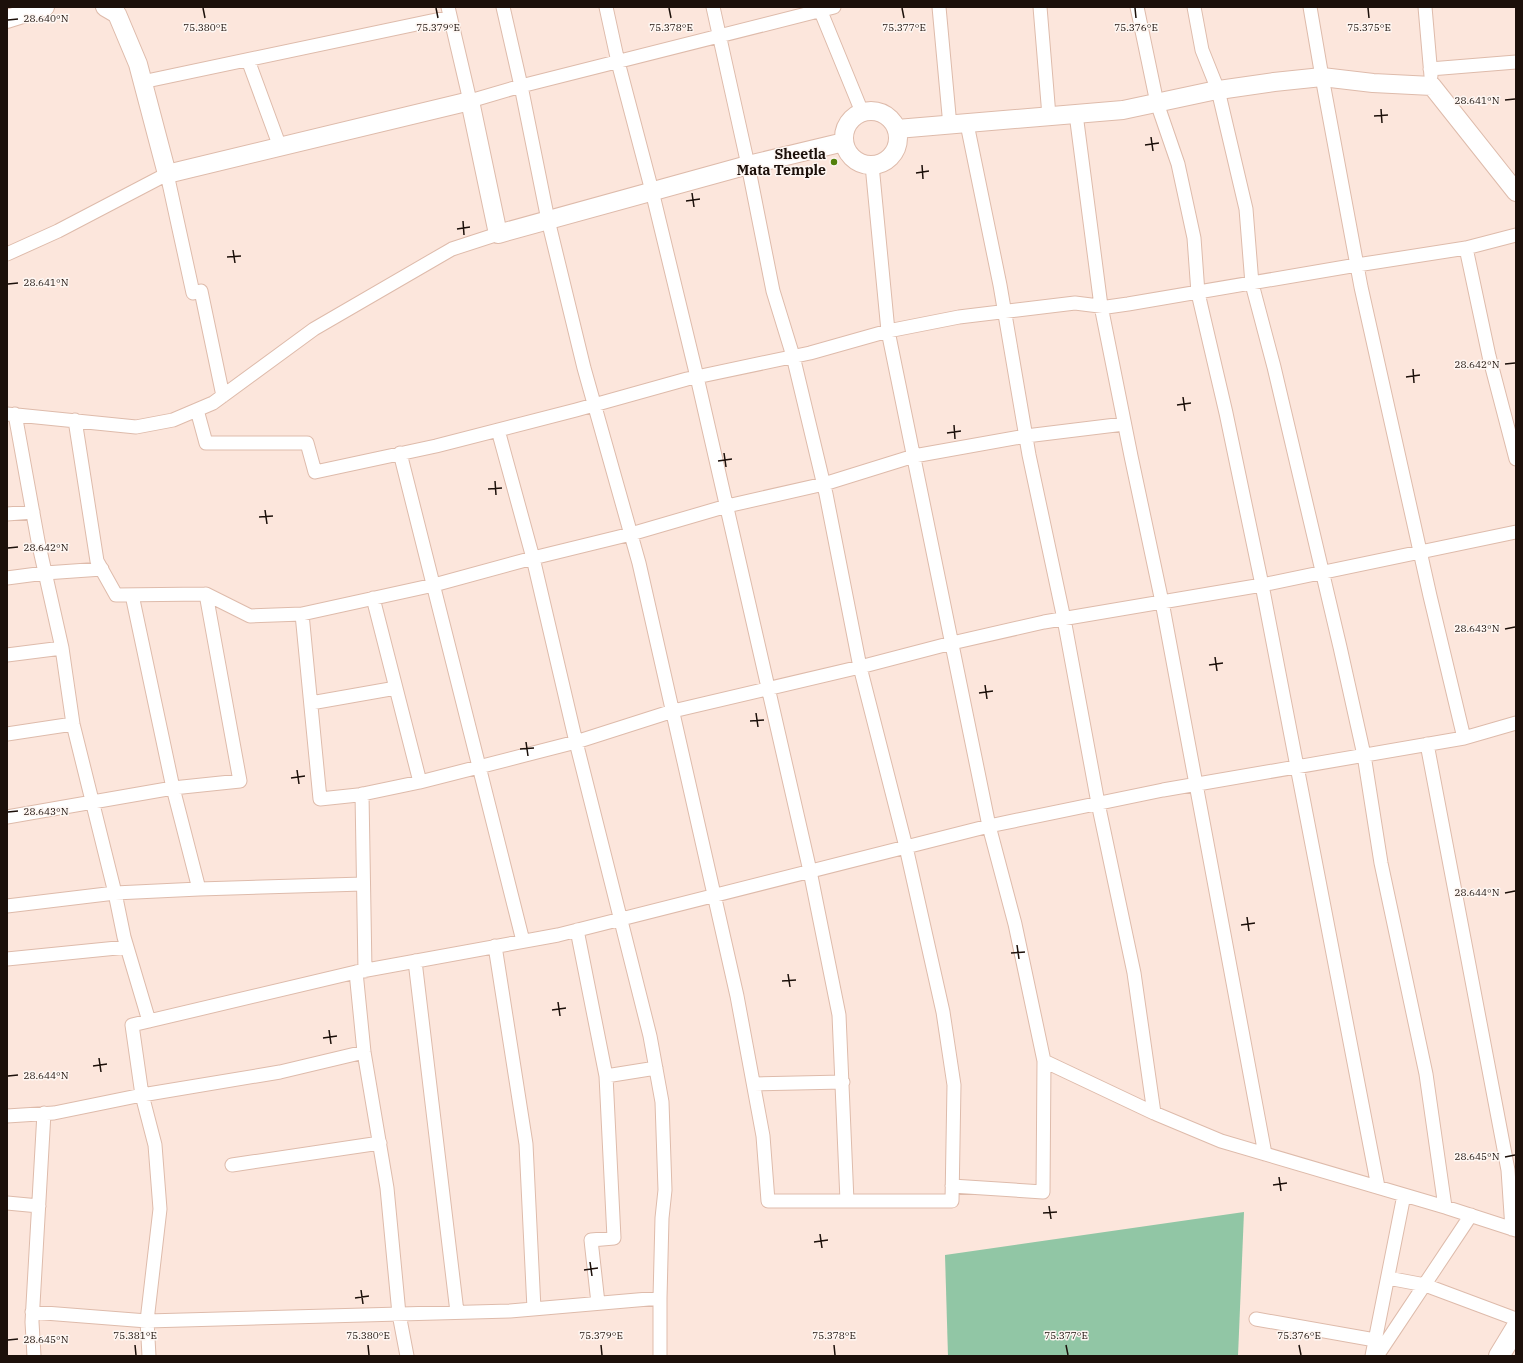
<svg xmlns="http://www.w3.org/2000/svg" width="1523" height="1363" viewBox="0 0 1523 1363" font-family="'IBM Plex Serif',serif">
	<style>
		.green { fill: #91c6a5 }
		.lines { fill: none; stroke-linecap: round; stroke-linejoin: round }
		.street-casing { stroke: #debbab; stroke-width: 15 }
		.secondary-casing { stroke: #debbab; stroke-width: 20 }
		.primary-casing { stroke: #debbab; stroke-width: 22 }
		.street { stroke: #fff; stroke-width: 13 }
		.secondary { stroke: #fff; stroke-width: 18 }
		.primary { stroke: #fff; stroke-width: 20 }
		.ticks { fill: none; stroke: #1c100a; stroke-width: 1.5 }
		.poi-dot { fill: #53800a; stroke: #fef7f3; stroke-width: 1.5 }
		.labels { text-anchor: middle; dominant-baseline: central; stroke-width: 3; stroke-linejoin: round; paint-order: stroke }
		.poi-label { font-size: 14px; font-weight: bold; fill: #1c100a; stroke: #fef7f3; text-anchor: end }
		.ticks-label { font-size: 10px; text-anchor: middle; fill: #1c100a; stroke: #fef7f3; stroke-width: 3; stroke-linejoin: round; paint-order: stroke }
	</style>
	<rect width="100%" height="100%" fill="#fce6dc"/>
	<path class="green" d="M1244 1212 1238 1356H948L945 1255Z"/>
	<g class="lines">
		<g class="street-casing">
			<path id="street" d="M448 7 470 101 521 86 834 7
				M503 7 521 86 548 220 584 368 639 563 737 996 763 1136 768 1201H952L954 1085 943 1012 906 847 860 667 826 494 793 356 773 291 748 165 713 7
				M606 7 618 62 652 191 697 377 810 871 839 1015 847 1201
				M819 7 862 112
				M939 7 950 126
				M1040 7 1049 116
				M1137 7 1157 103 1178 164 1194 238 1198 293 1226 413 1262 585 1378 1187
				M1194 7 1202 50 1218 90 1246 209 1252 284 1274 367 1340 647 1364 755 1381 863 1426 1074 1445 1207
				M1310 7 1322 77 1361 287 1430 596 1464 738
				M1425 7 1431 76
				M248 60 280 147
				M1430 69 1516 62
				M142 82 450 17
				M1076 114 1101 306 1131 456 1162 602 1265 1154
				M967 124 1000 285 1029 455 1064 619 1098 803 1134 973 1154 1113
				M872 165 888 331 989 826 1015 924 1044 1061 1154 1113 1221 1141 1445 1207 1516 1230
				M1466 248 1489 356 1516 459
				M7 254 58 231 167 174 193 293 201 291 223 396
				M197 410 206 443H307L315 472 436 446 576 410 687 379 810 353 888 331 959 317 1075 303 1107 307 1128 304 1357 265 1466 248 1516 235
				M7 414 136 427 173 420 213 403 314 329 452 249 498 234
				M15 414 38 541 62 648 73 724 115 893 124 937 149 1021
				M75 420 97 561 116 595 206 594
				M498 430 533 558 576 742 650 1036 662 1102 665 1190 662 1218 660 1298V1356
				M400 453 523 941
				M7 514 33 512
				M7 578 45 573 102 569
				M373 598 420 782
				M302 614 320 799 358 795 420 782 576 742 673 711 860 667 952 643 1044 622 1262 585 1516 532
				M7 655 62 648
				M311 703 396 688
				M7 734 73 724
				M1427 744 1508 1170 1512 1229
				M362 794 365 971
				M7 817 173 788 240 781 206 594 250 616 302 614 434 585 533 558 631 534 727 506 824 484 914 456 1026 436 1124 424
				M199 889 363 884
				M7 906 115 893 199 889 173 788 132 595
				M577 930 606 1076 614 1238 591 1240 598 1303
				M495 946 526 1144 534 1309
				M7 959 127 947
				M415 961 457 1312
				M356 972 364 1052 387 1188 399 1314 407 1356
				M606 1076 656 1068
				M754 1084 843 1082
				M7 1116 54 1113 142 1095 280 1072 364 1052
				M232 1165 380 1143
				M952 1186 1043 1192 1044 1061
				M7 1203 39 1206
				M1388 1278 1425 1285 1516 1319
				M32 1312 147 1321 510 1311 660 1298
				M1256 1319 1375 1340
				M34 1356 32 1322 44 1113
				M149 1356 147 1321 160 1209 155 1145 142 1095 132 1025 356 972 558 935 989 826 1163 790 1464 738 1516 723
				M1372 1356 1404 1195
				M1377 1356 1471 1215"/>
		</g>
		<g class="secondary-casing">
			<path id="secondary" d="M105 7 117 14 138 64 167 174 470 101 498 234 748 165 844 142
				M7 19 45 7
				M844 138a27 27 0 1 1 54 0a27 27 0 1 1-54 0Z
				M897 129 1123 110 1212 91 1274 82 1322 77 1373 83 1432 86 1516 192"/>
		</g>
		<g class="primary-casing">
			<path id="primary" d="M1499 1356 1516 1328"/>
		</g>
		<use href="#street" class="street"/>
		<use href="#secondary" class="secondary"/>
		<use href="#primary" class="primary"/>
	</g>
	<path class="ticks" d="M203 8 205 18M436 8 438 18M669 8 671 18M902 8 904 18M1135 8 1136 18M1368 8 1369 18M8 20 18 19M1505 100 1515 99M1381 109 1382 123M1374 116 1388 115M1151 137 1153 151M1145 145 1159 143M922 165 923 179M916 173 929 171M692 193 694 207M686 201 700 199M463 221 464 235M457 229 470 227M233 250 235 263M227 257 241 256M8 284 18 283M1505 364 1515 363M1413 369 1414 383M1406 377 1420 375M1183 397 1185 411M1177 405 1191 403M954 425 955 439M947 433 961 431M724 453 726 467M718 461 732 459M495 481 496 495M488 489 502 488M265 510 267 524M259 517 273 516M8 548 18 547M1505 629 1515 627M1215 657 1217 671M1209 665 1223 663M985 685 987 699M979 693 993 691M756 713 758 727M750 721 764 720M526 742 528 756M520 749 534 748M297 770 299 784M291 778 305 776M8 812 18 811M1505 893 1515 891M1247 917 1249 931M1241 925 1255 923M1017 945 1019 959M1011 953 1025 952M788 974 790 987M782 981 796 980M558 1002 560 1016M552 1010 566 1008M329 1030 331 1044M323 1038 337 1036M99 1058 101 1072M93 1066 107 1064M8 1076 18 1075M1505 1157 1515 1155M1279 1177 1281 1191M1273 1185 1287 1183M1049 1206 1051 1219M1043 1213 1057 1212M820 1234 822 1248M814 1242 828 1240M590 1262 592 1276M584 1270 598 1268M361 1290 363 1304M355 1298 369 1296M8 1340 18 1339M135 1345 136 1355M368 1345 369 1355M601 1345 602 1355M834 1345 835 1355M1066 1345 1068 1355M1299 1345 1301 1355"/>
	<circle class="poi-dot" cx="834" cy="162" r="4"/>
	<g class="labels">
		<g class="poi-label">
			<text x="826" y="154">Sheetla<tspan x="826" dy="16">Mata Temple</tspan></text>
		</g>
	</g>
	<g class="ticks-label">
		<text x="46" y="22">28.640°N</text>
		<text x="205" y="31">75.380°E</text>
		<text x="438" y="31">75.379°E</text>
		<text x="671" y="31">75.378°E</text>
		<text x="904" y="31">75.377°E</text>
		<text x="1136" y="31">75.376°E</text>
		<text x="1369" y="31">75.375°E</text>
		<text x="1477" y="104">28.641°N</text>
		<text x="46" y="286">28.641°N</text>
		<text x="1477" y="368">28.642°N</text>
		<text x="46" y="551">28.642°N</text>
		<text x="1477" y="632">28.643°N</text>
		<text x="46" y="815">28.643°N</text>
		<text x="1477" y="896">28.644°N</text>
		<text x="46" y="1079">28.644°N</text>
		<text x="1477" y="1160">28.645°N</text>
		<text x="135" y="1339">75.381°E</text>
		<text x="368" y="1339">75.380°E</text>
		<text x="601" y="1339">75.379°E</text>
		<text x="834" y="1339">75.378°E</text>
		<text x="1066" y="1339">75.377°E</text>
		<text x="1299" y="1339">75.376°E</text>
		<text x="46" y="1343">28.645°N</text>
	</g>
	<rect width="1523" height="1363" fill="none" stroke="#1c100a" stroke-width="16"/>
</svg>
